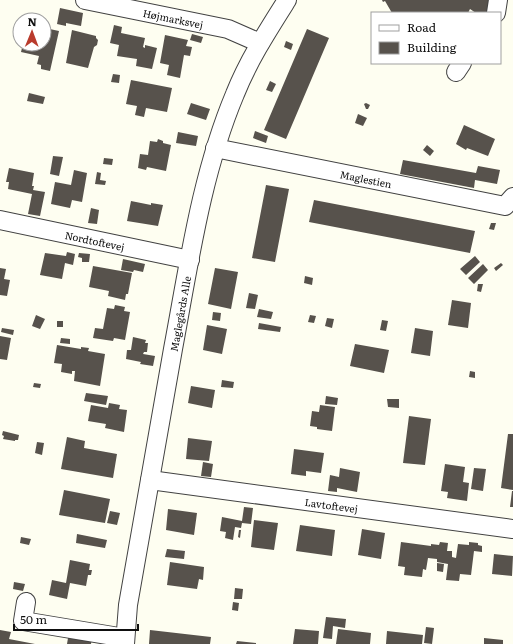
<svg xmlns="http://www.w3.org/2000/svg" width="513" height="644" viewBox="0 0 513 644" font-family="Literata,serif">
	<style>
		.building { fill: #57524c }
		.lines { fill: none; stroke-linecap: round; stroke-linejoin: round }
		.minor-casing { stroke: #424242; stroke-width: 20 }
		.minor { stroke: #fff; stroke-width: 18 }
		.labels { text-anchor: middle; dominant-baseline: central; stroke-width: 4; stroke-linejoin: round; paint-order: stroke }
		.street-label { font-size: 10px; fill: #0f0f0f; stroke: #fff }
	</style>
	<rect width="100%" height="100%" fill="#fefef1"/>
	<path class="building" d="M382 0H494L489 13H476L470 9 468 13H392L385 1 383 2Z
		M60 8 83 13 81 26 66 23V26L57 24Z
		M114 25 122 27 121 33 145 38 143 47 145 48V45L157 48 152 69 136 66 137 59 117 56 119 45 110 43Z
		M45 28 59 31 50 71 41 69V65L37 64 39 56 21 52 23 44H44Z
		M307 29 329 38 286 139 264 130Z
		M72 30 96 36V38L98 40 97 45 94 47 88 68 66 63Z
		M192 34 203 37 201 43 190 40Z
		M165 35 188 40 186 46 192 47 190 56 184 55 180 78 167 75 169 65 160 63Z
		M286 41 293 44 291 50 284 47Z
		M113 74 120 75 119 83 111 82Z
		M131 80 172 88 167 112 146 108 144 117 135 115 137 106 126 104Z
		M270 81 276 84 272 92 266 90Z
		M29 93 45 97 43 104 27 101Z
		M191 103 210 109 206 120 187 114Z
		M366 103 370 105 368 109H366L364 104Z
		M358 114 367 118 363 126 355 123Z
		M464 125 495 139 488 156 467 148 466 150 456 144Z
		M255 131 268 136 266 143 253 138Z
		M178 132 198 136 196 146 176 143Z
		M158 139 163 141V143L171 145 166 171 147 167 146 170 138 168 140 154 148 155 150 141 157 142Z
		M427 145 434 151 430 156 423 150Z
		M53 156 63 157 59 176 50 174Z
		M104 158 113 159 112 165 103 164Z
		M403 160 476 173 478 166 500 170 497 184 475 180 474 188 400 174Z
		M9 168 34 173 32 186H34L33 190 45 192 40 216 28 214 32 194 8 189 9 182H6Z
		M74 170 87 173 82 202 72 200 70 208 51 204 55 182 71 185Z
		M97 172 101 173 100 180 106 181 105 185 95 184Z
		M266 185 289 189 275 262 252 258Z
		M314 200 475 231 470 253 309 222Z
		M131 201 151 205V203L163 205 158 226 127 221Z
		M91 208 99 210 97 224 88 223Z
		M491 223H496L494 230 489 229Z
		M67 252 75 254 73 265 65 263 62 279 40 275 45 253 66 256Z
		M79 253 90 254 89 262H82V258L78 257Z
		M475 256 480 262 466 275 460 269Z
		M123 259 145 264 143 272 134 270 133 272 121 270Z
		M501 263 503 265 496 271 494 268Z
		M483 264 488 270 474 284 468 278Z
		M93 266 132 273 128 294H126L125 300 108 296 109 291 89 287Z
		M0 268 6 269 4 279 10 280 7 296 0 295Z
		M215 268 238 272 231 309 208 304Z
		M305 276 313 278 312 285 304 283Z
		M478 284H483L481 292 477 291Z
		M249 293 258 295 255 309 246 308Z
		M452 300 471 303 468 328 448 325Z
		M115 305 125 307 124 311 130 312 125 340 114 338 113 341 93 338 95 328 103 329 107 308 114 309Z
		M259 309 273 312 271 319 257 317Z
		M213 312 221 313 220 321 212 320Z
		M36 315 45 319 40 329 32 326Z
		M310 315 316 316 314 323 308 322Z
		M327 318 334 319 332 328 325 326Z
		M382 320 388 321 386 331 380 330Z
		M57 321H63V327H57Z
		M259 323 281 327 280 332 258 329Z
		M207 325 227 329 222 354 203 350Z
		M2 328 14 330 13 335 1 332Z
		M415 328 433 331 430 356 411 353Z
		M0 336 11 338 7 360 0 359Z
		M133 337 146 340 145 343H148L147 352H144L143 354 155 356 153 366 140 364 141 362 126 359 127 350H131Z
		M61 338 70 339V344L60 343Z
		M355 344 389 350 384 373 350 366Z
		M57 345 81 349V347L89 348 88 351 105 354 100 386 74 381 75 371H72V374L61 372 62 364 54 363Z
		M470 371 475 372V378L469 377Z
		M222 380 234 382 233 388 221 387Z
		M34 383 41 384 40 388 33 387Z
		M191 386 215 390 212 408 188 403Z
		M86 393 108 396 106 405 84 401Z
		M326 396 338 398 337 405 325 404Z
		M387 399H399V408L388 407Z
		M109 403 120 405 119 409 127 410 124 432 105 428 106 424 88 421 91 405 108 408Z
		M320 405 335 407 332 431 317 429V427L310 426 312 411 319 412Z
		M409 416 431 419 425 465 403 463Z
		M3 431 19 435 18 440H15V441L3 439 4 436 2 435Z
		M508 434H513V490L501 488Z
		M67 437 85 441 84 448 117 454 113 478 61 469Z
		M188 438 212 441 209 461 186 459Z
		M37 442 44 443 42 455 35 453Z
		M294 449 324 453 321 473 306 471V476L291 474Z
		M203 462 213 464 211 477 201 476Z
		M445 464 465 467 463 482 469 483 467 501 447 498 448 492 441 491Z
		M340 468 360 472 357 492 337 488V492L328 491 330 475 339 477Z
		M474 468 486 469 483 491 471 489Z
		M64 490 110 499 105 523 59 515Z
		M512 491H513V507H510Z
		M244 507 253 508 251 524 242 523 241 528 235 527 233 540 225 538 226 532 220 531 222 517 242 521Z
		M168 509 197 513 194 535 166 530Z
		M110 511 120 513 117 525 107 523Z
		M254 520 278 523 274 550 251 547Z
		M300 525 335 530 332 556 296 551Z
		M362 529 385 533 381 559 358 555Z
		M239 530H241L240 538 238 537Z
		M77 534 107 540 105 548 76 543Z
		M21 537 31 539 29 545 20 543Z
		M401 542 431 546V544L439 545 440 542 448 543 447 551H452V557L456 558 458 544 469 545V542L478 543V545L482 546V552L474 551 471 575 460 574 459 581 446 580 448 564 437 562V559L428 558 426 570 423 569 422 577 404 575 405 567 398 566Z
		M167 549 185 551 184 559 165 557Z
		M494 554 513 556 512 576 492 574Z
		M70 560 90 564 89 570H92L91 575H88L86 586 70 583 67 599 49 595 52 580 66 583Z
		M170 562 204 567 203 580 199 579 197 589 167 585Z
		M437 563 444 564 443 572 437 571Z
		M14 582 25 584 23 591 13 589Z
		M235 588 243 589 242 599H234Z
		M233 602 239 603 238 611 232 610Z
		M326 617 346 619 345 628 333 626 332 639 323 638Z
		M426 627 434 628 432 644 424 643Z
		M295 629 319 631 318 644H293Z
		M338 629 371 633 370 644H336Z
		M0 630 11 632 9 639 35 644H0Z
		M150 630 211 637 210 644H149Z
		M387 631 423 635 422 644H386Z
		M69 632 92 637 91 644H67Z
		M484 638 503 640V644H484Z
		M237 641 256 643V644H236Z"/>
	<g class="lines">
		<g class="minor-casing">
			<g id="minor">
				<path id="s1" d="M85 0 228 29 260 43"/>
				<path d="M496 13 498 0"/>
				<path d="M456 72 462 63"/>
				<path id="s2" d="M215 148 505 206 513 197"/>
				<path id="s3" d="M0 220 190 260"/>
				<path id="s4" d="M150 480 513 529"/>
				<path d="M26 602 23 621 125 638"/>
				<path id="s5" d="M125 644 128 605C143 520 158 435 173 349 189 264 201 175 235 94 248 61 268 30 287 0"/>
			</g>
		</g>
		<use href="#minor" class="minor"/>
	</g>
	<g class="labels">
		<g class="street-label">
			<text stroke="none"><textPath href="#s1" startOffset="90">Højmarksvej</textPath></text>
			<text stroke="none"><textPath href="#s2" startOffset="154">Maglestien</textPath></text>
			<text stroke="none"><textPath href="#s3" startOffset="97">Nordtoftevej</textPath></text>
			<text stroke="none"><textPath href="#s5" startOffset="335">Maglegårds Alle</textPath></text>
			<text stroke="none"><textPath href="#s4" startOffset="183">Lavtoftevej</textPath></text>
		</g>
	</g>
	<rect x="371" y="12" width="130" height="52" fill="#ffffff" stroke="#9f9f9f"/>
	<rect x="379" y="25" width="20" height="6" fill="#ffffff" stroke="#9f9f9f"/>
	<text x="407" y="32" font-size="12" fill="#0f0f0f">Road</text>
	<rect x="379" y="42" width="20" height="12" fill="#57524c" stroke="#9f9f9f"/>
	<text x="407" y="52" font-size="12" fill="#0f0f0f">Building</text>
	<g transform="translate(32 32) rotate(1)"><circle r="19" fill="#ffffff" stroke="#9f9f9f"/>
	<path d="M0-3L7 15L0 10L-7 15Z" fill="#b93b2d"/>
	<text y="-6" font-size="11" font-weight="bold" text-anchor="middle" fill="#0f0f0f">N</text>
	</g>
	<path d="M14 624v6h124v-6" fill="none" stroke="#0f0f0f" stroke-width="2"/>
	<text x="20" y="624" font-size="12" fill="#0f0f0f" stroke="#ffffff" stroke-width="3" paint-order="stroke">50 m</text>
</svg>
